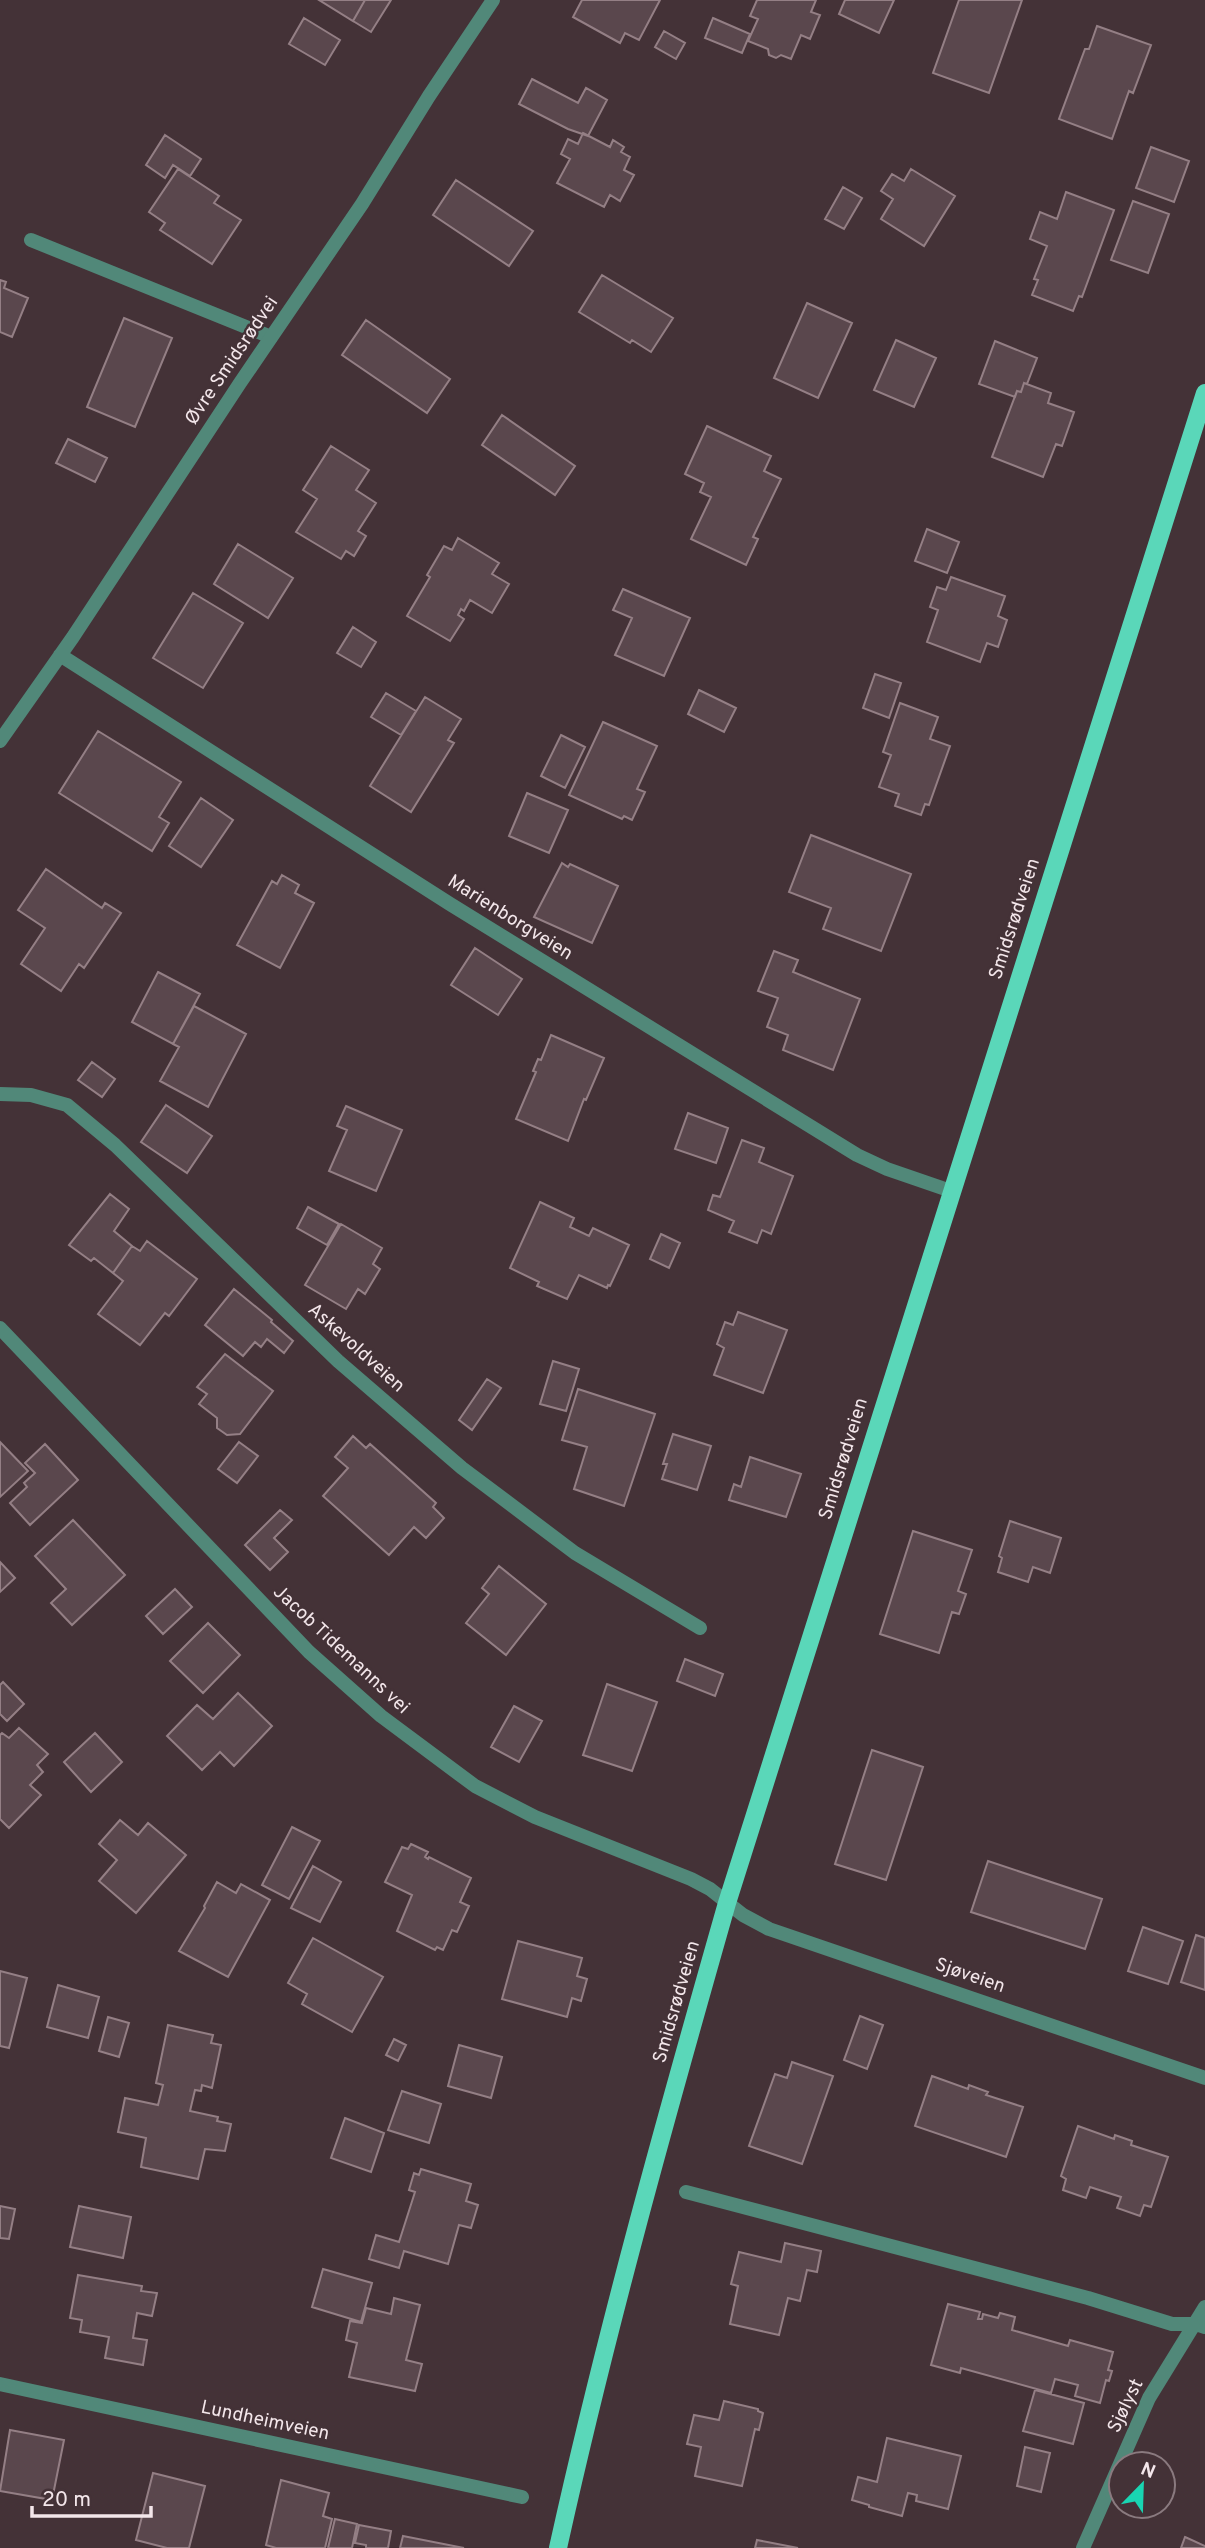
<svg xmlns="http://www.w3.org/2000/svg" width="1205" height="2548" viewBox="0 0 1205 2548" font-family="Overpass,sans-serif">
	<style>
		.building { fill: #5a474d; stroke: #947f85; stroke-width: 2 }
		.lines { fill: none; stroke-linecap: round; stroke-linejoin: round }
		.lane { stroke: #518879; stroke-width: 14 }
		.street { stroke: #518879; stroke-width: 14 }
		.primary { stroke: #5ad7b9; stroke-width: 18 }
		.labels { text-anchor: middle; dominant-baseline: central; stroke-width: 5; stroke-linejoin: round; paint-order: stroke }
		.street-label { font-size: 19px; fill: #f3e6ea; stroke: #443237 }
	</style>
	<rect width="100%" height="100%" fill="#443237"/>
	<path class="building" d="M319 0H365L353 21Z
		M365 0H391L371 32 353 21Z
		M582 0H660L639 40 625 33 620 43 573 17Z
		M757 0H816L811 12 820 15 810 39 801 35 791 59 781 55 776 58 769 55 768 49 748 41 758 19 750 16Z
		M845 0H894L879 33 839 14Z
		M959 0H1022L989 93 933 73Z
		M304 18 340 40 325 65 289 44Z
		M713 18 750 34 742 53 705 38Z
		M1097 26 1151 45 1133 93 1129 91 1112 139 1059 119 1085 49H1089Z
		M664 31 685 43 676 59 655 47Z
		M532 79 578 103 586 88 607 100 588 136 568 129 519 104Z
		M583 133 610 147 613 140 624 147 621 152 630 157 624 170 634 175 620 201 610 195 604 207 557 183 570 159 561 154 568 139 578 144Z
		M165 135 201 159 190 176 173 165 165 178 146 165Z
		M1151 147 1189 161 1174 202 1136 188Z
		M178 169 219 196 214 203 241 220 212 264 160 230 165 223 149 212Z
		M911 169 955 196 924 246 881 219 893 199 881 191 892 174 904 181Z
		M456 180 533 231 509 266 433 215Z
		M843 187 862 198 844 229 825 219Z
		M1066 192 1114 210 1082 297 1079 296 1073 311 1032 295 1038 280 1034 279 1047 246 1030 239 1040 212 1057 219Z
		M1133 201 1169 214 1148 273 1111 260Z
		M602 275 673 318 651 352 632 340 630 343 579 312Z
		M0 280 6 282 4 288 28 298 12 337 0 332Z
		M807 303 852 323 818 398 774 378Z
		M124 318 172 338 135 427 87 407Z
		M366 320 450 379 427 413 342 355Z
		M896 340 936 358 914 407 874 390Z
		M995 341 1037 358 1027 384 1024 383 1021 392 1017 391 1015 397 979 384Z
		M1024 383 1051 393 1048 403 1074 412 1062 446 1056 444 1043 477 992 457 1017 391 1021 392Z
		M502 415 575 466 555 495 482 445Z
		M707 426 771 456 764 471 781 479 753 537 758 539 746 565 691 539 711 497 700 492 704 483 685 474Z
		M68 439 107 458 95 482 56 463Z
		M331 446 369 470 356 490 376 503 358 531 366 536 354 556 346 551 341 559 296 532 317 499 303 490Z
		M927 529 959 542 947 573 915 561Z
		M458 538 499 563 492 574 509 584 492 613 470 600 464 611 461 609 458 615 464 619 450 641 407 616 430 577 427 575 444 546 452 550Z
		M238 544 293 578 268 618 214 584Z
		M951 577 1005 596 998 616 1007 620 998 647 987 643 980 662 927 642 938 610 930 607 937 587 946 590Z
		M623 589 690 618 664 676 615 655 632 618 613 610Z
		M193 593 243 623 203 688 153 658Z
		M353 627 376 642 361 667 337 653Z
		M875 674 901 683 889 718 863 708Z
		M699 690 736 708 724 732 688 714Z
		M386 693 416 711 401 735 371 717Z
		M425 697 461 719 448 740 454 743 411 812 370 786Z
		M900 703 938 717 930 739 950 746 929 805 925 804 921 815 895 806 899 794 879 787 891 755 883 752Z
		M603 722 657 746 637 789 645 792 632 820 624 816 622 819 569 795Z
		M98 731 181 782 159 817 169 823 152 851 59 793Z
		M561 735 585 747 565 788 541 776Z
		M527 793 568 810 549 853 509 836Z
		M201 798 233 820 201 867 169 846Z
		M811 835 911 874 881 951 823 929 831 908 789 892Z
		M562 863 568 867 570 864 618 886 592 943 534 917Z
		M46 869 102 908 105 903 121 913 84 968 79 964 61 991 21 964 45 928 18 910Z
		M282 875 299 885 295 893 314 903 280 968 237 945 272 881 277 884Z
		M475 948 522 979 498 1015 451 985Z
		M774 951 798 960 793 972 860 999 833 1070 783 1050 788 1035 767 1027 778 998 758 991Z
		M158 972 200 994 173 1044 132 1022Z
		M194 1006 246 1034 208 1107 160 1081 179 1047 173 1044Z
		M551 1035 604 1058 586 1100 584 1099 568 1141 516 1119 536 1072 533 1071 538 1059 541 1060Z
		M92 1062 115 1079 102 1097 78 1080Z
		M166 1105 212 1136 187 1173 141 1142Z
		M346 1106 402 1130 376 1191 329 1171 347 1130 337 1126Z
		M688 1113 728 1128 716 1163 675 1149Z
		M742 1140 764 1148 759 1162 793 1176 771 1234 762 1230 757 1243 729 1232 734 1221 708 1210 713 1195 720 1197Z
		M110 1194 129 1209 114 1231 132 1246 113 1273 94 1258 91 1261 69 1245Z
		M540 1202 574 1218 570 1227 589 1236 593 1228 629 1245 610 1286 608 1285 607 1288 579 1275 567 1299 537 1286 539 1282 510 1268Z
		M308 1207 339 1224 327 1245 297 1228Z
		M341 1224 382 1248 373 1264 380 1269 365 1294 358 1289 346 1309 305 1285Z
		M661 1234 680 1243 669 1268 650 1259Z
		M147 1241 197 1279 169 1316 165 1313 140 1345 98 1314 123 1281 113 1273 132 1246 140 1251Z
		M234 1289 272 1320 271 1322 293 1341 284 1353 267 1339 261 1347 255 1342 243 1356 205 1325Z
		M738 1312 787 1330 763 1393 714 1375 724 1348 717 1344 725 1322 733 1325Z
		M225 1354 273 1391 240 1434 227 1435 217 1428V1418L199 1404 207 1394 197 1387Z
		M553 1361 579 1369 566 1411 540 1404Z
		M487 1379 501 1388 472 1430 459 1420Z
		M578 1389 655 1414 624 1506 574 1489 587 1447 562 1440Z
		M673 1434 711 1446 697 1490 662 1479 667 1464H663Z
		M353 1436 366 1448 370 1444 436 1503 433 1507 444 1518 426 1538 414 1527 389 1555 323 1496 348 1468 335 1457Z
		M0 1442 28 1471 0 1497Z
		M239 1442 258 1456 237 1483 218 1469Z
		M45 1444 78 1480 30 1525 10 1503 27 1487 24 1483 35 1473 25 1463Z
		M750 1457 801 1474 786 1517 729 1500 734 1484 741 1487Z
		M280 1510 292 1520 274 1538 288 1552 270 1570 245 1545Z
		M73 1520 125 1575 72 1625 51 1603 66 1589 35 1556Z
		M1010 1521 1061 1538 1050 1573 1033 1567 1028 1582 998 1572 1002 1558 999 1556Z
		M913 1531 972 1550 958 1591 966 1594 959 1614 952 1612 939 1653 880 1634Z
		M0 1562 15 1578 0 1592Z
		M499 1566 546 1604 506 1655 466 1623 489 1594 482 1588Z
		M175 1589 192 1607 163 1634 146 1616Z
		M208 1623 240 1655 203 1693 170 1661Z
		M685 1659 723 1674 715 1696 677 1681Z
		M3 1682 24 1704 7 1721 0 1714V1685Z
		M607 1684 657 1702 632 1771 583 1755Z
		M238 1693 272 1726 234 1766 220 1752 202 1770 167 1736 197 1705 213 1719Z
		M514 1706 542 1721 519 1762 491 1747Z
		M19 1728 48 1754 37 1765 43 1772 30 1785 41 1795 9 1828 0 1819V1735L2 1733 9 1738Z
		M95 1733 122 1762 91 1792 64 1762Z
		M872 1750 923 1767 886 1880 835 1864Z
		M120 1820 138 1835 148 1823 186 1855 136 1913 99 1881 117 1860 99 1844Z
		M292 1827 320 1841 289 1899 262 1885Z
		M411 1844 428 1852 425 1857 428 1859 429 1857 471 1878 460 1902 469 1906 457 1932 452 1930 443 1950 437 1947 435 1950 397 1931 412 1895 385 1882 402 1847 408 1849Z
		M988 1861 1102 1899 1085 1949 971 1912Z
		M313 1866 341 1882 320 1922 291 1908Z
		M217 1882 236 1893 241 1884 270 1900 228 1977 179 1951 205 1908 204 1906Z
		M1143 1927 1183 1941 1168 1984 1128 1971Z
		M1196 1935 1205 1938V1990L1181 1982Z
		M313 1938 383 1977 352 2032 302 2004 307 1994 288 1983Z
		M518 1941 582 1958 577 1976 587 1979 581 2001 572 1998 567 2017 502 1999Z
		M0 1971 27 1978 9 2048 0 2046Z
		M58 1985 99 1997 88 2038 47 2027Z
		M860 2016 883 2025 867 2069 844 2060Z
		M108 2017 129 2023 119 2057 99 2051Z
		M168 2025 213 2035 211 2043 221 2045 212 2088 202 2085 201 2091 195 2090 190 2111 218 2117 217 2121 231 2124 225 2151 205 2149 198 2179 141 2167 146 2138 118 2132 125 2098 158 2105 163 2085 156 2083Z
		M394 2039 406 2045 398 2061 386 2055Z
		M459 2045 502 2057 491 2098 448 2086Z
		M792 2062 833 2076 802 2164 749 2146 775 2074 787 2078Z
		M932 2076 968 2089 969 2085 988 2092 986 2095 1023 2107 1006 2157 915 2126Z
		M402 2091 441 2104 429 2143 388 2130Z
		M345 2118 384 2133 371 2172 331 2158Z
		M1078 2126 1114 2139 1115 2135 1132 2141 1131 2145 1168 2157 1151 2207 1144 2205 1140 2216 1117 2208 1121 2197 1090 2187 1086 2198 1063 2190 1066 2179 1061 2176Z
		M421 2169 471 2184 466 2201 478 2205 471 2228 459 2225 448 2264 404 2251 399 2268 369 2259 376 2235 399 2242 415 2192 409 2190 414 2173 419 2175Z
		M0 2206 15 2209 9 2239 0 2238Z
		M79 2206 131 2217 123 2258 70 2247Z
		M785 2243 821 2251 817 2272 807 2270 800 2301 788 2298 779 2335 730 2324 738 2286 731 2284 739 2252 781 2262Z
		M323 2269 372 2283 361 2322 312 2307Z
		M78 2275 142 2286 141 2291 157 2293 152 2316 137 2313 133 2338 147 2340 143 2365 105 2358 109 2337 80 2332 82 2320 70 2318Z
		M394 2298 420 2305 406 2360 422 2364 415 2391 349 2377 357 2343 346 2340 350 2321 362 2323 366 2308 391 2314Z
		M948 2304 980 2312 978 2319H982L983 2314 998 2318 1000 2313 1015 2317 1012 2330 1068 2346 1070 2340 1113 2352 1108 2370 1112 2371 1109 2381 1106 2380 1100 2403 1075 2396 1078 2385 1055 2379 1051 2393 961 2368 960 2373 931 2365Z
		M1035 2390 1084 2403 1073 2444 1023 2431Z
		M724 2401 758 2409V2411L763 2413 759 2430 755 2429 742 2486 695 2476 701 2447 687 2444 694 2415 719 2420Z
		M10 2430 64 2440 52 2500 0 2491Z
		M887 2438 961 2456 948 2509 916 2501 917 2495 908 2493 902 2516 869 2507V2505L852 2500 858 2477 877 2482Z
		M1025 2447 1050 2453 1041 2492 1017 2486Z
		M153 2473 205 2486 189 2548H167L136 2540Z
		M281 2480 329 2493 323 2516 332 2519 325 2548H276L266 2545Z
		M335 2519 357 2524 352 2548H328Z
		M359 2525 391 2531 388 2548H366V2545L355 2543Z
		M403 2536 464 2548H400Z
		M1185 2537 1205 2546V2548H1181Z
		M757 2540 798 2548H755Z"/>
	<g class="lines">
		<path class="lane" d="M31 240 271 337"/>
		<path class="street" d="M60 655 450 904 857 1155 887 1169 951 1191
			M0 741 73 637 240 383 362 204 429 96 493 0
			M0 1094 31 1095 67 1105 115 1145 338 1361 462 1468 575 1553 700 1628
			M0 1328 309 1652 381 1716 475 1786 535 1817 691 1879 710 1889 743 1915 769 1929 1205 2078
			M686 2192 1088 2298 1172 2324H1196L1205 2327
			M0 2384 522 2497
			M1083 2548 1149 2398 1205 2307"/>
		<path class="primary" d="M558 2548C606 2331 666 2117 727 1903L1205 393"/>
	</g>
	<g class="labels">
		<g class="street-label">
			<text transform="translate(232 361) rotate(-56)">Øvre Smidsrødvei</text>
			<text transform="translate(510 918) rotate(32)">Marienborgveien</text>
			<text transform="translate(1015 919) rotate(-72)">Smidsrødveien</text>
			<text transform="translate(356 1348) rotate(42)">Askevoldveien</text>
			<text transform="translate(844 1459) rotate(-73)">Smidsrødveien</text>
			<text transform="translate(341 1650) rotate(43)">Jacob Tidemanns vei</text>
			<text transform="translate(970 1976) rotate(19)">Sjøveien</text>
			<text transform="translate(677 2002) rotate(-74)">Smidsrødveien</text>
			<text transform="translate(1126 2406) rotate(-64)">Sjølyst</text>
			<text transform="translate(265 2421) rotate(12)">Lundheimveien</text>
		</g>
	</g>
	<g transform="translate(1142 2485) rotate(23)"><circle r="33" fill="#443237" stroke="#8a7a7f" stroke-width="2"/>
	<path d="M0-5L12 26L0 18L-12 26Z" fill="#19d5b2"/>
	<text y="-10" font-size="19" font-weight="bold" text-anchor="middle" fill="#f3e6ea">N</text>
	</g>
	<path d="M32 2506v10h119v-10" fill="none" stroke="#f3e6ea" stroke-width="3.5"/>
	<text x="42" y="2506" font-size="21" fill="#f3e6ea" stroke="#443237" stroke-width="5" paint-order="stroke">20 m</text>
</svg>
